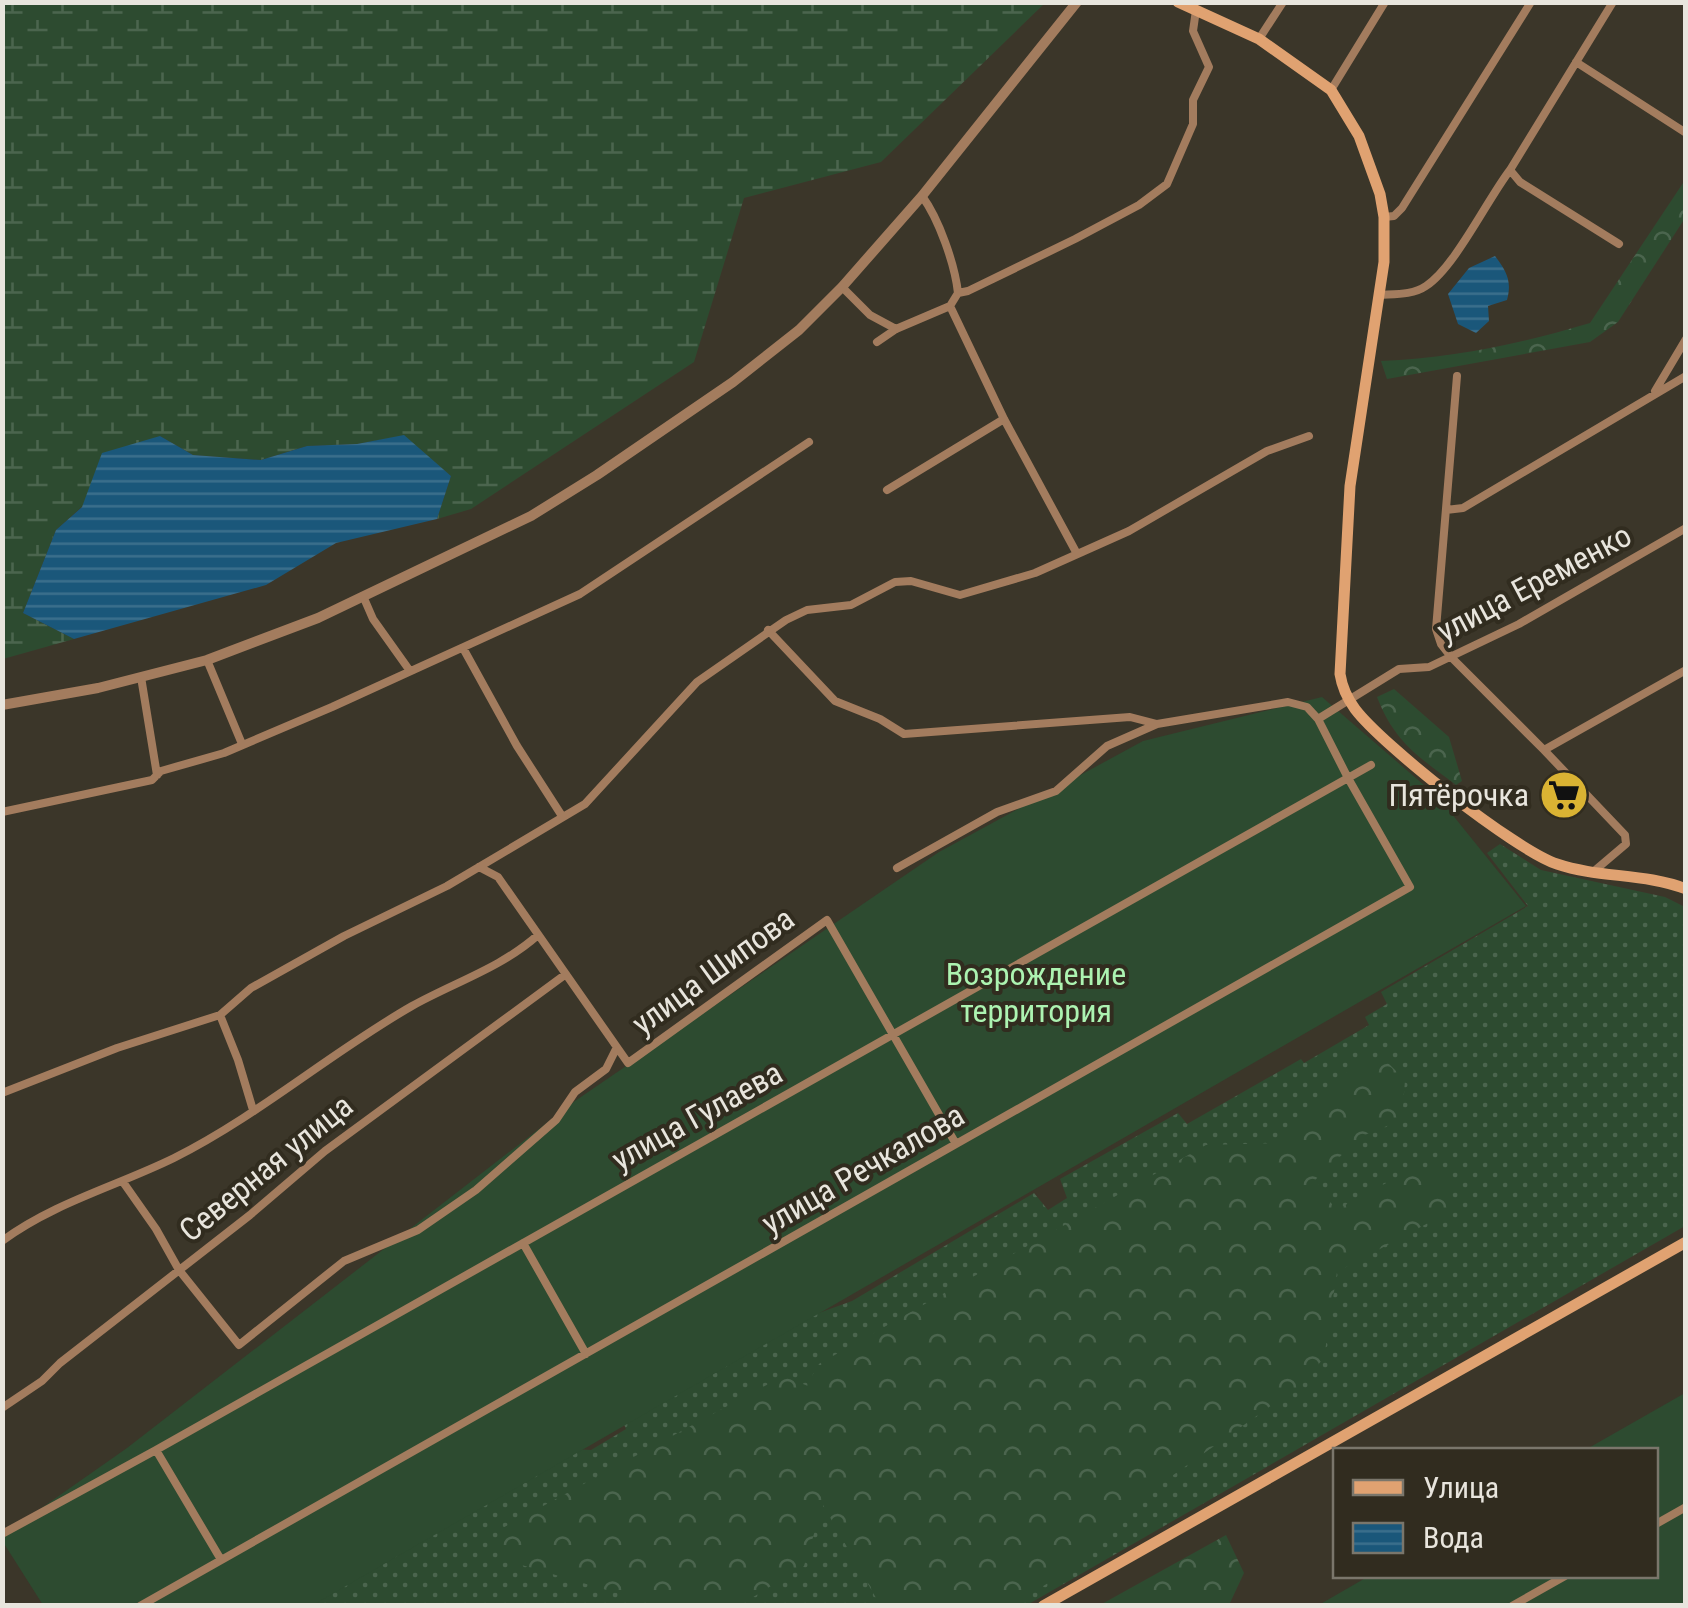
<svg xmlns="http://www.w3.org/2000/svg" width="1688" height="1608" viewBox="0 0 1688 1608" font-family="'Roboto Condensed',sans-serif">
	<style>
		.grass { fill: url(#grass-dots) }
		.forest { fill: url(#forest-crowns) }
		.wetland { fill: url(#wetland-marsh) }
		.garden { fill: #2d4b30 }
		.water { fill: url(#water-rules) }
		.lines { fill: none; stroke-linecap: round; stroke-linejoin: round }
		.minor { stroke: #a37c5e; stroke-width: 8 }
		.tertiary { stroke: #a37c5e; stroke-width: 10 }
		.secondary { stroke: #e0a271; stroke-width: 11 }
		.labels { text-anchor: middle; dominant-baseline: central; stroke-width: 8; stroke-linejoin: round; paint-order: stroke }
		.street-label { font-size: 32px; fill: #e8e5dd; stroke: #312c1f }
		.poi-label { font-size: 32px; fill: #e8e5dd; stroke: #312c1f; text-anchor: end }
		.park-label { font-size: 32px; fill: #acf3b1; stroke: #312c1f }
	</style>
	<defs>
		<pattern id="grass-dots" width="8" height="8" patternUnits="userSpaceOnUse" patternTransform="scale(2.5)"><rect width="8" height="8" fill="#2d4b30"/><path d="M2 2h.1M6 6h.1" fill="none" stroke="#4b654e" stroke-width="1.8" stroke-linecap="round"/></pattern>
		<pattern id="forest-crowns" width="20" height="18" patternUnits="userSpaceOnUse" patternTransform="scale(2.5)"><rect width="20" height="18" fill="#2d4b30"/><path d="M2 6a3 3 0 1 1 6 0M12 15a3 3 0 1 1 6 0" fill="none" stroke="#4b654e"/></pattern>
		<pattern id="wetland-marsh" width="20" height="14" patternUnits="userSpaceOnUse" patternTransform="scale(2.5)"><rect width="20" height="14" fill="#2d4b30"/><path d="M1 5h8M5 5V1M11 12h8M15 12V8" fill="none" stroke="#4b654e"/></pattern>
		<pattern id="water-rules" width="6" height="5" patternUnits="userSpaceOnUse" patternTransform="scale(2.5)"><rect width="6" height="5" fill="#1a577a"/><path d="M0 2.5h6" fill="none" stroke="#3b6f8c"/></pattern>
	</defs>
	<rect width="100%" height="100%" fill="#3b3629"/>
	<path class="grass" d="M1500 844 1541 870 1665 897 1685 907V1226L1027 1605 280 1606 557 1448 591 1450 626 1429 619 1413 755 1336 852 1301 1034 1193 1048 1210 1067 1198 1060 1179 1178 1113 1187 1124 1301 1059 1304 1063 1369 1025 1365 1017 1387 1004 1381 992 1528 906 1487 853Z"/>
	<path class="forest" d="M1685 180V218L1618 322 1590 342 1387 379 1381 361C1453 358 1520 344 1590 323Z
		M1394 689 1449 737 1462 781 1456 785C1418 756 1395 743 1377 697Z
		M1362 1057 1387 1062 1405 1080 1402 1120 1362 1136 1315 1180 1336 1210 1416 1167 1444 1170 1456 1208 1337 1272 1324 1358 1299 1386 1138 1500 1068 1571 1012 1605H880L823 1505 804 1566 740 1605 661 1606 505 1560 497 1531 783 1376 808 1386 817 1365 1206 1145 1277 1143Z
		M1226 1535 1244 1573 1229 1605H1100Z"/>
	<path class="wetland" d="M3 3H1045L881 162 744 198 694 362 471 509 437 519 451 476 403 436 357 444 307 446 261 460 193 455 160 436 56 530 23 613 74 639 3 659Z"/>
	<path class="garden" d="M1322 697 1439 798 1526 906 313 1605H43L3 1542V1535L127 1448 575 1101 939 852 1143 741Z
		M1685 1393V1605L1317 1606 1369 1576H1656V1450H1585Z"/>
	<path class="water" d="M1495 256C1507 272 1512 281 1507 300L1488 306 1489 321 1476 333 1458 324 1448 294 1469 268Z
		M404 435 451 476 437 519 336 543 266 585 74 639 23 613 56 530 82 507 102 453 160 436 193 455 261 460 307 446 357 444Z"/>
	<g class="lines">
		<path class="minor" d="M1613 2 1510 170 1520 182 1619 244
			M1259 39 1283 2
			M1576 62 1686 133
			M1331 90 1385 2
			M922 196C939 219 955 265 958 293
			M1384 217 1394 216 1402 208 1531 2
			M842 287 870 315 896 329
			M1380 295C1395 294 1413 295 1426 286 1455 267 1487 200 1510 170
			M950 306 1004 419 1076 552
			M877 342 896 329 950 306 958 293 968 291 1075 239 1139 205 1167 184 1193 124V100L1209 67 1193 31 1196 10
			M1457 376 1436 629 1441 644 1452 658 1544 750 1686 670
			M1655 391 1686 339
			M887 490 1004 419
			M1446 510 1463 508 1686 376
			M363 596 373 619 410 671
			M768 630 835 701 880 719 904 734 1130 717 1157 724
			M463 648 517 746 562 816
			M207 660 242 744
			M141 677 157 775
			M1544 750 1625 835 1626 844 1593 872
			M2 812 152 780 161 771 224 753 332 707 580 594 809 442
			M479 867 498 877 628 1063 827 920 956 1144
			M897 868 997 812 1056 791 1107 746 1157 724 1288 702 1307 707 1318 719
			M220 1015 238 1060 253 1110
			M2 1093 117 1048 220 1015 251 988 344 936 447 886 585 804 697 682 786 620 807 610 851 605 895 582 911 581 960 595 1035 573 1129 531 1267 451 1309 436
			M123 1182 156 1229 179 1270 239 1345 344 1261 418 1230 476 1190 556 1120 575 1092 606 1069 616 1049
			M2 1241C53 1203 117 1186 174 1158 258 1116 330 1053 412 1006 455 982 501 968 538 935
			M523 1243 586 1354
			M2 1408 42 1381 60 1363 250 1215 325 1151 566 974
			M1656 1524 1686 1507
			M2 1534 156 1450
			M220 1558 156 1450 1371 765
			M140 1606 1410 887 1348 778 1318 719 1399 669 1429 667 1519 624 1686 528
			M1512 1606 1565 1576"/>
		<path class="tertiary" d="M2 705 98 688 207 660 318 618 531 516 597 475 733 382 799 330 842 287 922 196 1077 2"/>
		<path class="secondary" d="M1178 2 1259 39 1331 90 1359 136 1380 194 1384 217V262L1350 486 1340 674C1342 687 1347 698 1355 709 1382 745 1515 850 1557 864 1598 878 1645 873 1686 889
			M1043 1606 1686 1242"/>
	</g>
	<defs>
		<g id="supermarket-disc" transform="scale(2.5)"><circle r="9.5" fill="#dab333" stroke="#312c1f"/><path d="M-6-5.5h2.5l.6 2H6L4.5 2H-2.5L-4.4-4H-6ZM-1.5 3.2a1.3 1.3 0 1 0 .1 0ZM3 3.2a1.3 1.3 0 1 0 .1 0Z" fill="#111"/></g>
	</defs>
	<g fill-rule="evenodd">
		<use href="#supermarket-disc" x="1564" y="795"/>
	</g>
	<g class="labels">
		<g class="street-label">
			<text transform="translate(1534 583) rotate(-28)">улица Еременко</text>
			<text transform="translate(713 971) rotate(-36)">улица Шипова</text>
			<text transform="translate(697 1116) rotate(-29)">улица Гулаева</text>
			<text transform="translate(266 1168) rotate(-39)">Северная улица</text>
			<text transform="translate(863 1169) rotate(-30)">улица Речкалова</text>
		</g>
		<g class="poi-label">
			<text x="1529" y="795">Пятёрочка</text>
		</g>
		<g class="park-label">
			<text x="1036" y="974">Возрождение<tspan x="1036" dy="37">территория</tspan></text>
		</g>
	</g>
	<rect width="1688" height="1608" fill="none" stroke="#e8e5dd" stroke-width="10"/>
	<rect x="1333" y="1448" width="325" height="130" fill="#312c1f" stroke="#7a766b" stroke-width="2.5"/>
	<rect x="1353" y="1480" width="50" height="15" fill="#e0a271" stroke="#7a766b" stroke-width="2.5"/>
	<text x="1423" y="1498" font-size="30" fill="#e8e5dd">Улица</text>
	<rect x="1353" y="1523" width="50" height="30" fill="url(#water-rules)" stroke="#7a766b" stroke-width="2.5"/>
	<text x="1423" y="1548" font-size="30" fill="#e8e5dd">Вода</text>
</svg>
